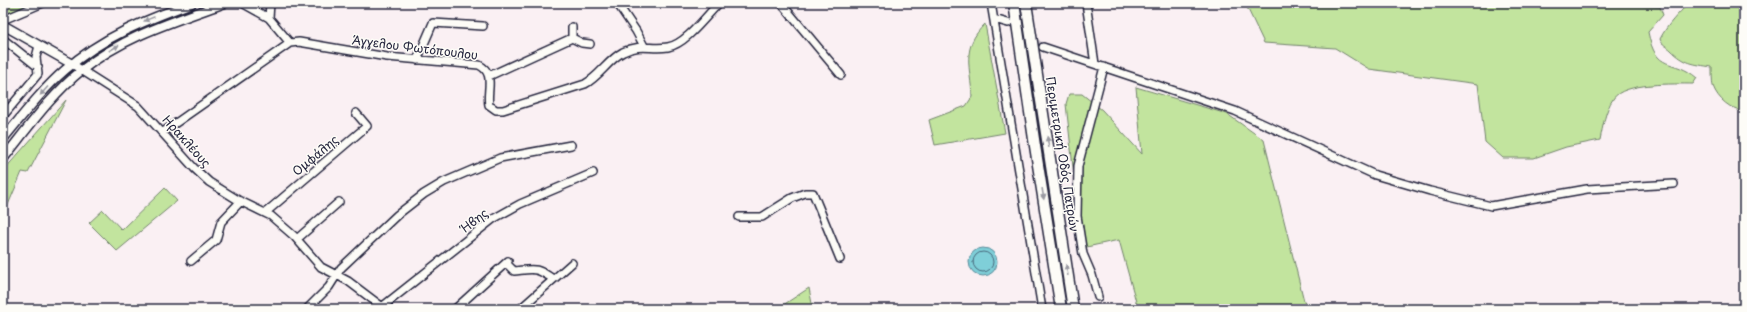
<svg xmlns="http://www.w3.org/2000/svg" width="1747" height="312" viewBox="0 0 1747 312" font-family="'Playpen Sans',sans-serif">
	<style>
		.green { fill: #c2e49e; stroke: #72836c }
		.water { fill: #7fcfd8; stroke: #5a8a99 }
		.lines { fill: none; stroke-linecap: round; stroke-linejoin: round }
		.shore { stroke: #47677a; stroke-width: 1 }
		.minor-tunnel { stroke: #cfc7ce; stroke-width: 7; stroke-dasharray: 7 3.5; stroke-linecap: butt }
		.minor-casing { stroke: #22223b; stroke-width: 10 }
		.major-casing { stroke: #22223b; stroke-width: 11 }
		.highway-casing { stroke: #22223b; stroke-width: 13 }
		.minor { stroke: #fdfcf7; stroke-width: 7 }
		.major { stroke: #fdfcf7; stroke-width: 8 }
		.highway { stroke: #fdfcf7; stroke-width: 10 }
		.oneway { fill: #9a9aa2 }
		.labels { text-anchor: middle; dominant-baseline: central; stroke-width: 3; stroke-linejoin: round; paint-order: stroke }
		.street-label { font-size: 12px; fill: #22223b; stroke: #fdfcf7 }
	</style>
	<rect width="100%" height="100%" fill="#faf0f3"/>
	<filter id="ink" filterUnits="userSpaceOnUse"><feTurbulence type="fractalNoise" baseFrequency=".025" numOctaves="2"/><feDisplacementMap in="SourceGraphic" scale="8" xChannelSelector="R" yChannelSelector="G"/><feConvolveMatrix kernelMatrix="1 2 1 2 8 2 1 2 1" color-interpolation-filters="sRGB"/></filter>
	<g filter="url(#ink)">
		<path class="green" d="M3 3H35L3 15Z
			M1245 3H1607L1660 7 1663 15 1648 32C1656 74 1673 57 1697 78L1693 84C1675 84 1623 82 1613 99 1605 111 1603 126 1600 140L1566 147 1534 158H1503L1485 142 1478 84 1369 69 1335 48 1264 43Z
			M1689 3H1744V112C1731 109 1718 100 1713 86 1712 81 1712 73 1712 67 1693 64 1685 64 1671 50 1667 46 1662 45 1660 39 1667 25 1678 14 1689 3Z
			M985 24 1005 133 935 145 929 120 966 106 972 97C971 68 960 48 985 24Z
			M1136 87 1227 114 1264 140 1306 309H1138L1119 240 1082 248 1066 104 1069 94H1082L1102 110 1142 154Z
			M66 100 28 173 22 172 5 212H3V171Z
			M165 188 177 201 117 251 89 223 103 210 122 230Z
			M809 288 813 309H777Z"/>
		<path class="water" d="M969 262a14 14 0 1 1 28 0a14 14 0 1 1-28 0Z"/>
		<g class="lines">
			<path class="shore" d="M973 262a10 10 0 1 1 20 0a10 10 0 1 1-20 0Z"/>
			<path class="minor-tunnel" d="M1008 23 1043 47"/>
			<g class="minor-casing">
				<path id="minor" d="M242 3 269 18 290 43
					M617 3 636 31 644 46
					M781 3 841 75
					M991 3 1042 309
					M1086 3 1095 64
					M269 18 270 3
					M994 19 1008 23
					M3 20 43 3
					M572 27V38
					M572 38 582 43 590 44
					M3 39 38 67
					M1043 47 1235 111 1375 175 1430 191 1491 206 1587 189 1674 184
					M417 60 433 23 483 26
					M72 64 138 106 194 168 209 182 238 200 271 216 294 236 321 267 348 281 385 309
					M489 76 572 38
					M3 116 38 74 36 57 39 46
					M163 132 290 43 299 42 387 57 479 65C496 73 486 91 489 105L496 110H503L585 84C600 76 608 60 623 52 641 43 651 50 668 47 686 44 706 16 719 3
					M265 213 367 126 356 113
					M739 217H762L792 198 805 193H813L840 259
					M297 239 339 202
					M191 261 216 240 221 222 241 201
					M506 263 514 271C535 269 536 267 553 279
					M1098 297 1092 275 1083 254 1077 216 1078 166 1104 67
					M382 307 493 219 520 204 593 173
					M307 309 329 287 341 268 397 215 424 194 444 182 500 158 571 145
					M455 309 508 261
					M520 309 572 263"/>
			</g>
			<g class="major-casing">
				<path id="major" d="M3 25 72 64
					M3 139C23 115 42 90 65 70 102 37 146 20 192 3
					M3 159C28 128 51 95 82 70 124 36 175 21 225 3"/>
			</g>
			<g class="highway-casing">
				<path id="highway" d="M1014 3 1035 146 1061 309
					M1026 3 1073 309"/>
			</g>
			<use href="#minor" class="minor"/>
			<use href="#major" class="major"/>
			<use href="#highway" class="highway"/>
		</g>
		<defs><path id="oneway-solid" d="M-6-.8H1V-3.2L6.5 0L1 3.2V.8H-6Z"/></defs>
		<g class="oneway">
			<use href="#oneway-solid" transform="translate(149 19) rotate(158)"/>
			<use href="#oneway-solid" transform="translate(114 48) rotate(-30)"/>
			<use href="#oneway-solid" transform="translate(44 91) rotate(132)"/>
			<use href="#oneway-solid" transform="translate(1048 142) rotate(-99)"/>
			<use href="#oneway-solid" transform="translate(1043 194) rotate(81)"/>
			<use href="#oneway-solid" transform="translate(1067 270) rotate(-99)"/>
		</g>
	</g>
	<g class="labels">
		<g class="street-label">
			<text transform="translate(415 47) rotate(7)">Άγγελου Φωτόπουλου</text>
			<text transform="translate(187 141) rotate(48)">Ηρακλέους</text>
			<text transform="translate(1063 154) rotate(81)">Περιμετρική Οδός Πατρών</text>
			<text transform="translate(315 155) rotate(-40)">Ομφάλης</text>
			<text transform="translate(474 220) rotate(-38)">Ήβης</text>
		</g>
	</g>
	<rect width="1747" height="312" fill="none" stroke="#fdfcf7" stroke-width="16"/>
	<rect x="8" y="8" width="1731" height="296" fill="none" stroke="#22223b" stroke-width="1.5" filter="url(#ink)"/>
</svg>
